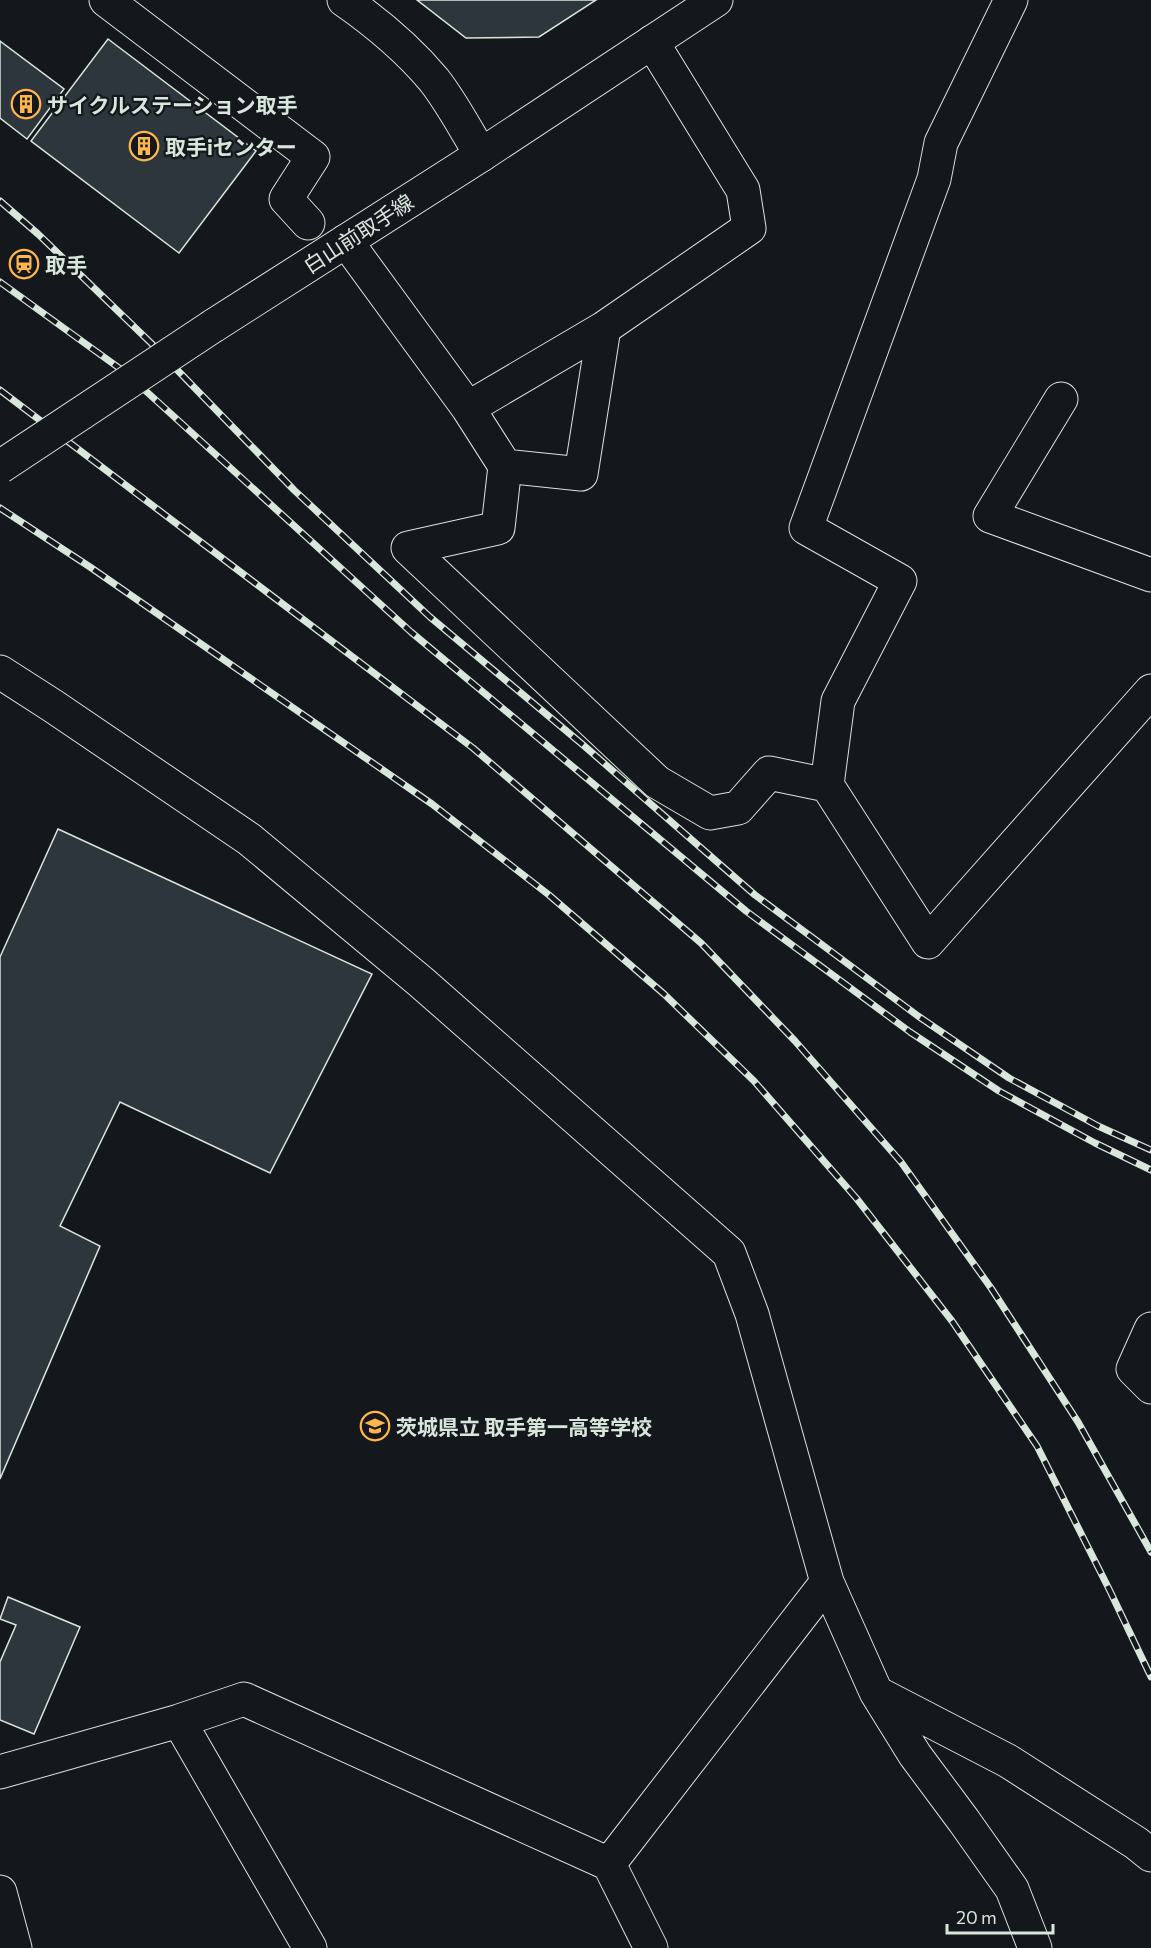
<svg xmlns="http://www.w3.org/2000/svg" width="1151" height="1948" viewBox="0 0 1151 1948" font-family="Commissioner,'Noto Sans JP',sans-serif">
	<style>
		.building { fill: #2c363c; stroke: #d8e6dc; stroke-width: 1.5 }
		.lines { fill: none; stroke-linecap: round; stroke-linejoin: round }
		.minor-casing { stroke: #d8e6dc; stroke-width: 35 }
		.major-casing { stroke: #d8e6dc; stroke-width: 35 }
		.minor { stroke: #14181c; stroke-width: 33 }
		.major { stroke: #14181c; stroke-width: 33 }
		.rail-casing { stroke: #d8e6dc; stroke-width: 7 }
		.rail { stroke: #14181c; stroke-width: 4.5; stroke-dasharray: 14; stroke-linecap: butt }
		.major-bridge-casing { stroke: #d8e6dc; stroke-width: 35; stroke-linecap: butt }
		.major-bridge { stroke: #14181c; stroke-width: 33 }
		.labels { text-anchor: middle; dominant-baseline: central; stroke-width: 4.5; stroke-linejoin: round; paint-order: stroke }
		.poi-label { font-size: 21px; font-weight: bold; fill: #d8e6dc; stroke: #14181c; text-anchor: start }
		.street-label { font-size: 21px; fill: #d8e6dc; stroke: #14181c }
	</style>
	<rect width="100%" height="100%" fill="#14181c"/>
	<path class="building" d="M417 0H596L539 37 466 38Z
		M108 39 256 151 179 253 31 141Z
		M0 41 64 89 27 139 0 118Z
		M58 829 372 974 270 1173 120 1102 60 1226 100 1246 0 1479V957Z
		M8 1597 80 1627 34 1734 0 1720V1662L16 1625 0 1619Z"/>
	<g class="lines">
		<g class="minor-casing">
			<path id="minor" d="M106 0 313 157 286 199 308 223
				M344 0C377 23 408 49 434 80 452 103 466 130 481 155
				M1011 0 941 143 934 179 806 528 900 581 838 701 827 785 928 942 1151 691
				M346 241 468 408 505 466 581 474 604 328 749 228 743 190 652 42
				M1061 399 990 516 1151 575
				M468 408 604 328
				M505 466 498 528 408 548 657 782 710 813 738 808 769 773 827 785
				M0 672 53 706 249 839 421 982 729 1253 752 1314 827 1582 876 1692 915 1755 964 1821 1012 1889 1035 1948
				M1151 1329 1133 1369 1151 1387
				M877 1693 1008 1761 1136 1843 1151 1855
				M179 1721 310 1948
				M0 1772 179 1721 244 1699 609 1864 651 1948
				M609 1864 827 1582
				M0 1892 15 1948"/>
		</g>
		<g class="major-casing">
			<path id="major" d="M213 326 481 155 716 0"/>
		</g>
		<use href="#minor" class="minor"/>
		<use href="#major" class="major"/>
		<g class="rail-casing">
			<path id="rail" d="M0 201 38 234 151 343 294 490 430 617 582 744 755 895 918 1016 1009 1078 1098 1126 1151 1150
				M0 282 126 373 411 632 746 911 910 1032 999 1091 1095 1143 1151 1170
				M0 390 473 748 701 943 795 1041 901 1162 991 1288 1078 1422 1151 1552
				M0 508 90 567 432 804 549 895 664 994 754 1081 857 1199 952 1321 1037 1446 1109 1589 1151 1677"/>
		</g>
		<use href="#rail" class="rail"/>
		<g class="major-bridge-casing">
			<path id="major-bridge" d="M0 467 213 326"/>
		</g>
		<use href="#major-bridge" class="major-bridge"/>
	</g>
	<defs>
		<g id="building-ring" transform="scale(1.5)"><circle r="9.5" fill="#14181c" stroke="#ffb74d" stroke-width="1.5"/><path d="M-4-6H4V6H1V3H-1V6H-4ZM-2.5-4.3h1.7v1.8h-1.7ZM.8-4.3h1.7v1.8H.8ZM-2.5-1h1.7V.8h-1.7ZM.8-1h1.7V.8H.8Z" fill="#ffb74d"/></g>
		<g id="station-ring" transform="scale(1.5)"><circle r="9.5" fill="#14181c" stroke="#ffb74d" stroke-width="1.5"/><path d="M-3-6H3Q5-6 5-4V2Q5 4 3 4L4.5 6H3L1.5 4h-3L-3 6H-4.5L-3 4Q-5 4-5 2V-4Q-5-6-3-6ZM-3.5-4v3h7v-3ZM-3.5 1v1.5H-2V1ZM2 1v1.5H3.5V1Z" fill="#ffb74d"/></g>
		<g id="school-ring" transform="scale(1.5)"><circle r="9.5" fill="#14181c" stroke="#ffb74d" stroke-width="1.5"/><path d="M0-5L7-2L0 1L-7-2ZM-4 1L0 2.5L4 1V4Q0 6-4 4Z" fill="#ffb74d"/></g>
	</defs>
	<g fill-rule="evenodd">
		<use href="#building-ring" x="26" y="104"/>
		<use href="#building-ring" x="144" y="146"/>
		<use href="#station-ring" x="24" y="264"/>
		<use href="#school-ring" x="375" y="1426"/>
	</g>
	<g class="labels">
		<g class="poi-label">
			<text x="47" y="104">サイクルステーション取手</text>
			<text x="165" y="146">取手iセンター</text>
			<text x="45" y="264">取手</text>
			<text x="396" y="1426">茨城県立 取手第一高等学校</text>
		</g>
		<g class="street-label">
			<text transform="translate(358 233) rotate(-33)">白山前取手線</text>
		</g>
	</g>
	<path d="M947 1924v9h106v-9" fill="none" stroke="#d8e6dc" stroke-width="3"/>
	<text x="956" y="1924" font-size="18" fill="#d8e6dc" stroke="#14181c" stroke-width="4.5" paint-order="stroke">20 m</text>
</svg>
